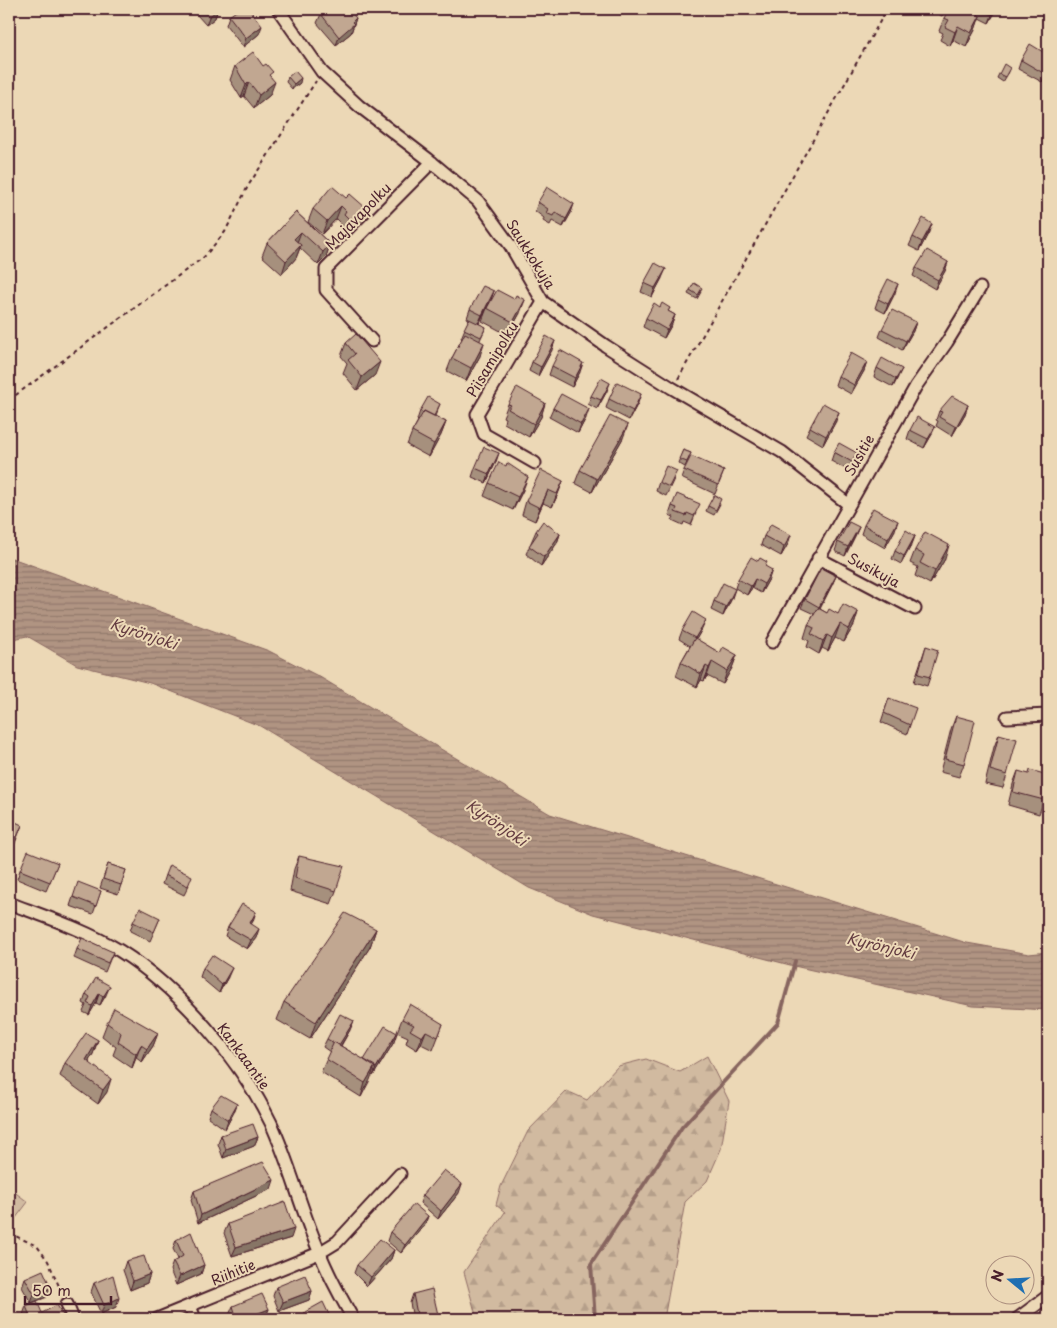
<svg xmlns="http://www.w3.org/2000/svg" width="1057" height="1328" viewBox="0 0 1057 1328" font-family="'Playpen Sans',sans-serif">
	<style>
		.green { fill: #d1baa0; stroke: #8e6c66 }
		.forest { fill: url(#forest-firs); stroke: #8e6c66 }
		.water { fill: url(#water-rules); stroke: #87655f }
		.lines { fill: none; stroke-linecap: round; stroke-linejoin: round }
		.stream { stroke: #87655f; stroke-width: 4 }
		.street-casing { stroke: #4a1f2b; stroke-width: 15 }
		.path { stroke: #4a1f2b; stroke-width: 2; stroke-dasharray: 4 4; stroke-linecap: butt }
		.street { stroke: #ecd8b6; stroke-width: 11 }
		.wall { fill: #a6907d; stroke: #4a1f2b }
		.shaded-wall { fill: #877566; stroke: #4a1f2b }
		.building { fill: #c1a791; stroke: #4a1f2b }
		.labels { text-anchor: middle; dominant-baseline: central; stroke-width: 4; stroke-linejoin: round; paint-order: stroke }
		.street-label { font-size: 14px; fill: #4a1f2b; stroke: #ecd8b6 }
		.water-label { font-size: 15px; font-style: italic; fill: #643c41; stroke: #ecd8b6 }
	</style>
	<defs>
		<pattern id="forest-firs" width="22" height="20" patternUnits="userSpaceOnUse" patternTransform="scale(1.25)"><rect width="22" height="20" fill="#d1baa0"/><path d="M5 1l3.5 6h-7zM16 11l3.5 6h-7z" fill="#b59f8a"/></pattern>
		<pattern id="water-rules" width="6" height="5" patternUnits="userSpaceOnUse" patternTransform="scale(1.25)"><rect width="6" height="5" fill="#b09482"/><path d="M0 2.5h6" fill="none" stroke="#91786b"/></pattern>
	</defs>
	<rect width="100%" height="100%" fill="#ecd8b6"/>
	<filter id="ink" filterUnits="userSpaceOnUse"><feTurbulence type="fractalNoise" baseFrequency=".02" numOctaves="2"/><feDisplacementMap in="SourceGraphic" scale="10" xChannelSelector="R" yChannelSelector="G"/><feConvolveMatrix kernelMatrix="1 2 1 2 8 2 1 2 1" color-interpolation-filters="sRGB"/></filter>
	<g filter="url(#ink)">
		<path class="green" d="M9 1188 28 1202 9 1227Z"/>
		<path class="forest" d="M707 1056 729 1101 721 1149 707 1181 685 1202 664 1319H477L464 1272 505 1212 496 1205 501 1186 528 1131 567 1091 587 1100 618 1066 646 1059 680 1072Z"/>
		<path class="water" d="M9 557 269 651 318 676 550 814 967 943 1029 954 1048 952V1010L973 1006 794 966 593 914 529 888 260 726 150 683 77 665 27 636 9 640Z"/>
		<g class="lines">
			<path class="stream" d="M595 1319 591 1264 682 1127 778 1023 795 961"/>
			<g class="street-casing">
				<path id="street" d="M278 9 322 72 359 106 428 159 478 201 510 245 543 302 606 346 672 388 782 452 848 504
					M372 341 326 290V269L432 162
					M535 463 484 434 477 414 543 302
					M818 558 915 609
					M772 642 916 386 947 342 980 288
					M1007 717 1048 715
					M9 903C46 917 86 930 120 951 179 988 241 1061 271 1123 290 1164 301 1210 319 1251 328 1275 341 1297 353 1319
					M67 1304 73 1319
					M190 1306 195 1319
					M157 1319 319 1253 337 1242 400 1174
					M1017 1319 1048 1296"/>
			</g>
			<path class="path" d="M678 379 887 9
				M9 400 204 257 225 232 248 186 316 81
				M9 1233 37 1246 48 1261 62 1293"/>
			<use href="#street" class="street"/>
		</g>
		<path class="wall" d="M200 9H221L217 12 215 18 206 25 197 15Z
			M934 9H947L942 16 933 11Z
			M980 9H997L989 23 979 18 975 30 966 47 953 40 950 46 940 40 943 33 939 31 944 18 978 15Z
			M321 14H348L356 18 351 33 336 45 317 23Z
			M229 16 259 34 243 47 226 25Z
			M1048 55V71L1042 82 1018 69 1021 60Z
			M235 66 271 77 270 95 254 108 244 96 241 98 230 80Z
			M1009 72 1003 82 997 78 999 74Z
			M288 77 300 83 292 89 286 82Z
			M346 198 366 208 361 221 348 236 339 227 340 223 336 219 322 234 308 222 313 209Z
			M538 202 571 213 563 227 552 221 550 225 543 221 544 218 535 211Z
			M296 212 330 244 326 257 318 265 300 248 296 258 282 274 262 256 267 243Z
			M929 232 919 251 909 246 913 237Z
			M948 262 945 271 935 289 913 276 916 268Z
			M662 278 652 297 641 292 644 283Z
			M690 290 701 292 697 299 688 294Z
			M895 293 885 313 875 308 878 299Z
			M491 300 479 324 486 327 480 340V356L466 381 447 371 452 358 462 339 461 338 469 319 467 318 470 309Z
			M660 307 670 308 668 311 675 315 672 324 664 338 643 327 646 318Z
			M487 308 520 313 508 335 482 321Z
			M916 322 913 331 902 350 879 337 882 329Z
			M346 343 375 375 357 390 343 373 347 363 341 356Z
			M552 350 538 376 529 371 532 362Z
			M867 362 864 371 851 394 835 385 838 376Z
			M552 366 580 372 572 387 549 375Z
			M877 368 898 377 893 387 874 377Z
			M607 391 597 409 588 404 591 396Z
			M609 399 638 403 629 420 606 408Z
			M545 403 541 417 529 437 504 423 505 418 503 417 508 404Z
			M440 404 435 416 446 422 441 435 429 457 407 445 412 432 418 421 417 420 420 411Z
			M968 405 965 414 952 436 936 426 938 421 936 420 939 411Z
			M553 408 586 418 578 433 549 417Z
			M836 421 823 445 806 435 810 427Z
			M910 430 931 436 924 448 907 439Z
			M623 438 592 492 575 483 580 470Z
			M683 450 691 453 685 467 678 463Z
			M834 452 854 462 849 471 831 461Z
			M496 462 486 483 472 477 475 468Z
			M684 470 724 471 715 494 681 478Z
			M674 479 666 496 656 491 659 482Z
			M563 481 558 494 552 507 543 503 535 521 522 515 526 501Z
			M489 483 523 490 513 510 484 496Z
			M720 504 714 515 706 511 708 506Z
			M672 506 696 513 691 525 684 522 683 525 672 520 674 517 669 515Z
			M864 525 895 530 885 548 861 534Z
			M859 527 855 536 845 556 835 551 838 542Z
			M536 531 560 534 557 543 541 566 526 554Z
			M764 536 788 544 781 556 761 545Z
			M915 536 912 544 901 564 892 559 895 551Z
			M915 550 945 559 930 584 915 576 918 567 910 563Z
			M765 566 769 579 761 593 752 588 747 595 735 588 738 579Z
			M836 576 832 585 820 609 827 613 838 614 858 612 854 625 844 642 835 638 828 651 822 648 819 654 807 647 809 641 804 638 808 625 814 614 801 608 805 599Z
			M732 598 723 616 711 610 714 601Z
			M706 620 702 629 696 639 720 653 737 655 732 668 723 684 707 676 704 681 701 680 697 687 676 676 681 662 690 646 679 639 682 631Z
			M926 646 930 677 927 686 914 682Z
			M889 698 910 725 907 734 881 722Z
			M956 716 964 764 959 777 940 772 951 729Z
			M999 734 1007 775 1003 788 985 784 994 747Z
			M1018 771 1044 800 1039 814 1008 805 1013 784Z
			M299 856 336 891 331 904 290 891 294 869Z
			M58 863 46 891 17 879 20 870Z
			M108 864 126 870 118 894 100 888Z
			M165 875 189 885 184 895 162 884Z
			M101 891 93 914 70 906 73 897Z
			M160 918 150 941 130 931 133 922Z
			M253 921 251 924 256 938 247 949 225 936 228 927Z
			M376 929 370 947 310 1039 277 1020 284 1002Z
			M77 949 113 952 105 972 74 958Z
			M203 968 228 977 219 993 200 977Z
			M86 994 106 995 100 1005 96 1003 89 1015 83 1012 86 1005 83 1003Z
			M402 1019 443 1024 433 1050 421 1044 417 1050 406 1043 408 1037 397 1032Z
			M107 1023 158 1033 153 1046 142 1062 136 1058 132 1068 113 1055 116 1047 102 1036Z
			M350 1030 341 1046 364 1060 394 1042 373 1076 371 1075 361 1097 321 1072 330 1052 323 1047 327 1039Z
			M98 1040 93 1054 89 1061 107 1092 98 1104 60 1076 65 1063Z
			M237 1104 234 1112 225 1129 208 1117 211 1108Z
			M221 1135 258 1137 254 1146 223 1158 218 1144Z
			M271 1189 198 1223 191 1200 194 1191Z
			M459 1193 438 1219 420 1203 423 1195Z
			M428 1216 425 1224 401 1253 387 1241 390 1232Z
			M228 1224 291 1238 232 1256 224 1233Z
			M176 1240 204 1265 201 1274 176 1285 170 1270 173 1262 178 1259 173 1249Z
			M394 1250 391 1259 367 1286 354 1273 357 1265Z
			M126 1261 150 1274 147 1283 130 1290 123 1270Z
			M25 1278 51 1288 47 1297 31 1303 22 1287Z
			M94 1283 116 1307 101 1314 91 1292Z
			M276 1287 312 1291 309 1300 279 1311 273 1296Z
			M413 1294 439 1319H413L410 1303Z
			M26 1306 42 1313 65 1319H25L23 1315Z
			M233 1306 269 1309 265 1318 262 1319H231L229 1315Z
			M305 1312 331 1319H303Z"/>
		<path class="shaded-wall" d="M215 9H221L217 12 215 18 206 25 209 17Z
			M995 9H997L989 23 992 15Z
			M980 16 975 30 966 47 971 33Z
			M356 18 351 33 336 45 339 37 352 22Z
			M262 26 259 34 243 47 246 38Z
			M958 26 953 40 950 46 955 32Z
			M1048 68V71L1042 82 1045 74Z
			M301 78 300 83 292 89 294 84Z
			M249 82 244 96 241 98 246 85Z
			M275 82 270 95 254 108 259 95Z
			M574 204 571 213 563 227 566 219Z
			M341 206 336 219 322 234 327 221Z
			M366 208 361 221 348 236 353 223Z
			M932 224 929 232 919 251 922 242Z
			M301 232 296 245 294 239Z
			M330 244 326 257 318 265 323 252Z
			M301 245 296 258 282 274 286 261Z
			M948 262 945 271 935 289 938 280Z
			M666 269 662 278 652 297 655 288Z
			M898 284 895 293 885 313 888 304Z
			M494 291 491 300 478 324 482 315Z
			M525 300 520 313 508 335 513 322Z
			M675 315 672 324 664 338 667 330Z
			M916 322 913 331 902 350 906 341Z
			M555 341 552 350 538 376 541 367Z
			M484 343 480 356 466 381 471 368Z
			M380 362 375 375 357 390 362 377Z
			M867 362 864 371 851 394 854 385Z
			M583 363 580 372 572 387 575 378Z
			M902 369 893 387 896 379Z
			M610 383 607 391 597 409 601 400Z
			M641 394 638 403 629 420 633 411Z
			M545 403 541 417 529 437 534 424Z
			M968 405 965 414 952 436 956 427Z
			M589 409 586 418 578 433 581 424Z
			M839 412 836 421 823 445 826 436Z
			M446 422 441 435 429 457 434 444Z
			M628 425 623 438 592 492 597 479Z
			M935 427 931 436 924 448 928 439Z
			M499 453 496 462 486 483 489 474Z
			M857 453 854 462 849 471 852 462Z
			M528 477 523 490 513 510 518 497Z
			M563 481 558 494 552 507 557 494Z
			M548 490 543 503 535 521 540 508Z
			M898 521 895 530 885 548 888 539Z
			M859 527 855 536 845 556 848 547Z
			M560 534 557 543 541 566 544 557Z
			M791 535 788 544 781 556 784 547Z
			M915 536 912 544 901 564 904 556Z
			M949 545 945 559 930 584 935 571Z
			M772 570 769 579 761 593 764 584Z
			M836 576 832 585 816 615 819 607Z
			M755 579 752 588 747 595 751 586Z
			M735 589 732 598 723 616 726 607Z
			M858 612 854 625 844 642 849 629Z
			M706 620 702 629 692 647 695 638Z
			M840 624 835 638 828 651 832 638Z
			M827 635 822 648 819 654 823 641Z
			M737 655 732 668 723 684 727 671Z
			M712 662 707 676 704 681 709 668Z
			M706 666 701 680 697 687 701 674Z
			M22 825 17 838 9 858V856Z
			M256 912 253 921 247 932 250 923Z
			M259 929 256 938 247 949 251 940Z
			M376 929 370 947 310 1039 316 1022Z
			M232 968 228 977 219 993 222 985Z
			M110 986 106 995 100 1005 103 997Z
			M99 994 96 1003 89 1015 92 1006Z
			M354 1021 350 1030 335 1055 338 1046Z
			M426 1031 421 1044 417 1050 422 1037Z
			M158 1033 153 1046 142 1062 147 1049Z
			M397 1033 394 1042 373 1076 376 1068Z
			M98 1040 93 1054 81 1073 86 1060Z
			M141 1045 136 1058 132 1068 136 1054Z
			M375 1066 370 1080 361 1097 365 1083Z
			M111 1079 107 1092 98 1104 103 1090Z
			M237 1104 234 1112 225 1129 228 1120Z
			M258 1137 254 1146 223 1158 226 1149Z
			M274 1180 271 1189 198 1223 201 1215Z
			M462 1184 459 1193 438 1219 441 1211Z
			M428 1216 425 1224 401 1253 405 1245Z
			M294 1229 291 1238 232 1256 236 1247Z
			M394 1250 391 1259 367 1286 371 1277Z
			M204 1265 201 1274 176 1285 180 1276Z
			M150 1274 147 1283 130 1290 133 1281Z
			M51 1288 47 1297 31 1303 34 1294Z
			M312 1291 309 1300 279 1311 283 1302Z
			M119 1298 116 1307 101 1314 104 1305Z
			M269 1309 265 1318 262 1319H243Z"/>
		<path class="building" d="M203 9H218L209 17Z
			M239 9H249L262 26 246 38 229 16Z
			M327 9H334L339 14 345 9 348 14 351 12 356 18 352 22 354 24 339 37 321 14Z
			M949 9H971L980 16 971 33 958 26 955 32 945 27 949 20 944 18Z
			M981 9H995L992 15Z
			M1030 44 1048 55V68L1045 74 1021 60Z
			M253 52 263 66 266 64 273 72 269 75 275 82 259 95 249 82 246 85 235 66Z
			M1004 64 1010 68 1005 77 999 74Z
			M295 71 301 78 294 84 288 77Z
			M332 186 346 198 350 194 366 208 353 223 344 214 346 211 341 206 327 221 313 209Z
			M547 187 574 204 566 219 555 212 553 216 546 213 548 209 538 202Z
			M296 212 330 244 323 252 301 232 294 239 301 245 286 261 267 243Z
			M923 218 932 224 922 242 913 237Z
			M927 250 948 262 938 280 916 268Z
			M655 263 666 269 655 288 644 283Z
			M888 279 898 284 888 304 878 299Z
			M694 283 702 288 698 295 690 290Z
			M483 286 494 291 482 315 470 309Z
			M497 290 514 299 516 295 525 300 513 322 487 308Z
			M654 303 660 307 662 303 670 308 668 311 675 315 667 330 646 318Z
			M892 310 916 322 906 341 882 329Z
			M469 319 486 327 481 337 464 329Z
			M465 333 484 343 471 368 452 358Z
			M356 334 380 362 362 377 348 360 355 354 346 343Z
			M546 336 555 341 541 367 532 362Z
			M560 350 583 363 575 378 552 366Z
			M851 353 867 362 854 385 838 376Z
			M882 358 902 369 896 379 877 368Z
			M601 378 610 383 601 400 591 396Z
			M617 382 641 394 633 411 609 399Z
			M517 387 545 403 534 424 508 409 511 405 508 404Z
			M561 394 589 409 581 424 553 408Z
			M952 396 968 405 956 427 939 417 942 412 939 411Z
			M428 397 440 404 434 416 424 411 423 413 420 411Z
			M823 403 839 412 826 436 810 427Z
			M424 411 446 422 434 444 412 432Z
			M610 416 628 425 597 479 580 470Z
			M917 417 935 427 928 439 910 430Z
			M839 443 857 453 852 462 834 452Z
			M484 447 499 453 489 474 475 468Z
			M683 450 691 453 687 462 679 459Z
			M691 456 724 471 718 485 684 470Z
			M499 462 506 466 507 463 528 477 518 497 489 483Z
			M666 466 677 471 669 487 659 482Z
			M541 470 563 481 557 494 548 490 540 508 526 501Z
			M677 494 700 504 694 516 687 513 686 516 675 512 677 508 672 506Z
			M714 495 721 499 716 510 708 506Z
			M873 508 898 521 888 539 864 525Z
			M543 521 560 534 544 557 529 546 538 533 536 531Z
			M849 522 859 527 848 547 838 542Z
			M771 524 791 535 784 547 764 536Z
			M906 530 915 536 904 556 895 551Z
			M925 532 949 545 935 571 920 563 924 555 915 550Z
			M751 557 758 561 760 558 767 562 765 566 772 570 764 584 755 579 751 586 738 579Z
			M821 568 836 576 819 607 805 599Z
			M723 583 735 589 726 607 714 601Z
			M843 604 858 612 849 629 840 624 832 638 827 635 823 641 811 634 814 628 808 625 818 608 827 613 829 609 838 614Z
			M693 612 706 620 695 638 682 631Z
			M695 638 720 653 723 647 737 655 727 671 712 662 709 668 706 666 701 674 681 662Z
			M926 646 938 650 930 677 918 674Z
			M889 698 916 708 910 725 884 713Z
			M956 716 975 721 964 764 945 759Z
			M999 734 1017 739 1007 775 990 770Z
			M1030 770 1048 775V784L1044 800 1013 792 1018 771 1029 774Z
			M9 819 22 825 9 856Z
			M28 851 58 863 50 882 20 870Z
			M299 856 344 866 336 891 295 878Z
			M108 864 126 870 121 885 103 879Z
			M169 865 192 876 188 886 165 875Z
			M78 882 101 891 96 906 73 897Z
			M242 904 256 912 250 923 259 929 251 940 228 927Z
			M140 908 160 918 154 932 133 922Z
			M345 913 376 929 316 1022 284 1002Z
			M82 938 113 952 108 963 77 949Z
			M212 955 232 968 222 985 203 968Z
			M96 978 110 986 103 997 99 994 92 1006 87 1003 90 997 86 994Z
			M410 1004 443 1024 438 1037 426 1031 422 1037 410 1030 414 1025 402 1019Z
			M114 1008 158 1033 147 1049 141 1045 136 1054 118 1042 121 1033 107 1023Z
			M340 1014 354 1021 339 1045 334 1042V1043L327 1039Z
			M385 1026 397 1033 376 1068 364 1060Z
			M86 1033 98 1040 86 1060 111 1079 103 1090 65 1063Z
			M334 1042 375 1066 365 1083 326 1059Z
			M221 1095 237 1104 228 1120 211 1108Z
			M253 1124 258 1137 226 1149 221 1135Z
			M263 1162 274 1180 201 1215 194 1191Z
			M444 1170 462 1184 441 1211 423 1195Z
			M285 1202 294 1229 236 1247 228 1224Z
			M414 1204 428 1216 405 1245 390 1232Z
			M191 1232 204 1265 180 1276 173 1262 183 1256 176 1240Z
			M380 1239 394 1250 371 1277 357 1265Z
			M144 1256 150 1274 133 1281 126 1261Z
			M43 1270 51 1288 34 1294 25 1278Z
			M113 1275 119 1298 104 1305 94 1283Z
			M305 1275 312 1291 283 1302 276 1287Z
			M432 1289 439 1319H418L413 1294Z
			M262 1294 269 1309 243 1319H237L233 1306Z
			M37 1301 42 1313 57 1305 65 1319H31L26 1306Z
			M323 1302 331 1319H308L305 1312Z"/>
	</g>
	<g class="labels">
		<g class="street-label">
			<text transform="translate(358 216) rotate(-46)">Majavapolku</text>
			<text transform="translate(531 254) rotate(58)">Saukkokuja</text>
			<text transform="translate(492 359) rotate(-59)">Piisamipolku</text>
			<text transform="translate(859 455) rotate(-60)">Susitie</text>
			<text transform="translate(874 570) rotate(28)">Susikuja</text>
			<text transform="translate(244 1056) rotate(54)">Kankaantie</text>
			<text transform="translate(233 1272) rotate(-22)">Riihitie</text>
		</g>
		<g class="water-label">
			<text transform="translate(144 633) rotate(18)">Kyrönjoki</text>
			<text transform="translate(497 822) rotate(34)">Kyrönjoki</text>
			<text transform="translate(881 945) rotate(13)">Kyrönjoki</text>
		</g>
	</g>
	<rect width="1057" height="1328" fill="none" stroke="#ecd8b6" stroke-width="30"/>
	<rect x="15" y="15" width="1027" height="1298" fill="none" stroke="#4a1f2b" stroke-width="2" filter="url(#ink)"/>
	<g transform="translate(1010 1280) rotate(288)"><circle r="24" fill="#ecd8b6" stroke="#ab8e7e"/>
	<path d="M0-4L9 19L0 12L-9 19Z" fill="#1f6fb2"/>
	<text y="-8" font-size="14" font-weight="bold" text-anchor="middle" fill="#4a1f2b">N</text>
	</g>
	<path d="M25 1296v8h86v-8" fill="none" stroke="#4a1f2b" stroke-width="2.5"/>
	<text x="32" y="1296" font-size="15" fill="#4a1f2b" stroke="#ecd8b6" stroke-width="4" paint-order="stroke">50 m</text>
</svg>
